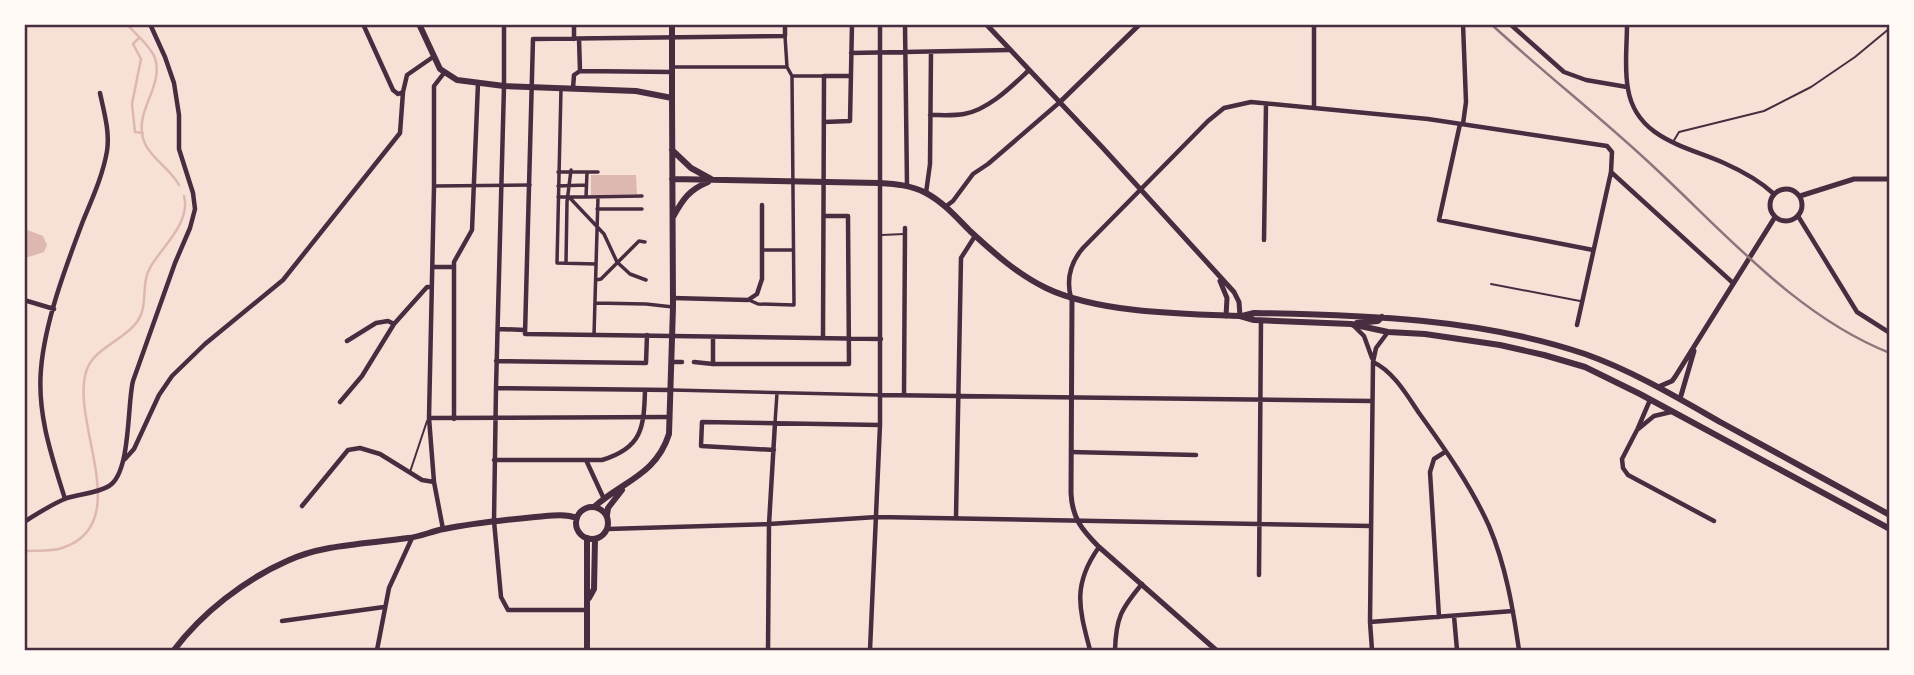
<svg xmlns="http://www.w3.org/2000/svg" width="1914" height="675" viewBox="0 0 1914 675" font-family="'Fira Sans',sans-serif">
	<style>
		.water { fill: #dcb8b0 }
		.lines { fill: none; stroke-linecap: round; stroke-linejoin: round }
		.stream { stroke: #dcb8b0; stroke-width: 2.5 }
		.service { stroke: #4a2c40; stroke-width: 2 }
		.pedestrian { stroke: #4a2c40; stroke-width: 3.5 }
		.minor { stroke: #4a2c40; stroke-width: 4.5 }
		.tertiary { stroke: #4a2c40; stroke-width: 5 }
		.secondary { stroke: #4a2c40; stroke-width: 6 }
		.primary { stroke: #4a2c40; stroke-width: 6 }
		.rail { stroke: #8f747c; stroke-width: 2.5 }
		.neatline { fill: none; stroke: #4a2c40; stroke-width: 2.5 }
	</style>
	<rect width="100%" height="100%" fill="#f7e1d7"/>
	<path class="water" d="M591 175H636L637 194 591 195Z
		M25 229 43 236 47 245 44 252 25 258Z"/>
	<g class="lines">
		<path class="stream" d="M127 24C136 35 150 45 155 58 164 86 135 110 143 138 148 157 170 168 179 185
			M139 38 133 44 141 59 132 104 135 132 143 133
			M24 551C36 550 51 552 62 548 137 524 68 420 87 369 95 348 124 340 137 322 149 306 140 283 151 266 163 246 191 222 184 196"/>
		<path class="service" d="M1673 142 1679 132 1764 111 1811 87 1855 57 1890 28
			M882 235 904 234
			M1491 284 1580 301
			M410 472 427 421"/>
		<path class="pedestrian" d="M672 67H787
			M792 76H824
			M561 89 557 263 596 264
			M558 172H587
			M598 172H587L586 197 642 196
			M434 186 530 185
			M558 186 586 185
			M558 197H569L604 234 617 262 630 274 646 280
			M569 197H586
			M597 209H642
			M762 250H793
			M566 263 567 202 571 170
			M596 280 601 279 639 241 645 242
			M749 300 758 304 794 305 792 76 787 67 785 36
			M595 303 646 304 673 307
			M594 335 598 197
			M672 390 880 395
			M775 423 777 393"/>
		<path class="minor" d="M363 24 393 90 398 94 403 92 407 75 433 57
			M504 24V86L496 388 494 521 501 597 508 610H586
			M574 24V39
			M785 24V36L533 39 525 334 881 339
			M905 24 907 186
			M1510 24 1564 72 1586 80 1627 87
			M1627 24C1627 46 1624 68 1628 89 1636 138 1685 146 1724 163 1742 171 1759 180 1774 194
			M579 39 580 71 672 72
			M851 53 1009 50
			M573 88 574 75 580 71
			M1314 108V24
			M930 115C941 115 953 116 964 114 988 110 1011 87 1028 71
			M824 122 850 121 852 24
			M1460 124 1439 220 1593 250
			M1463 124 1466 102 1463 24
			M1611 172 1733 283
			M926 193 930 164 931 52
			M945 207 953 201 973 174 988 164 1060 102
			M1798 216 1857 312 1890 333
			M1264 240 1266 104
			M432 267H454
			M673 298 748 300 757 294 762 279V205
			M1071 298C1066 279 1070 263 1083 248L1208 121 1224 108 1251 102 1428 119 1607 146 1612 152 1611 172 1577 325
			M24 300 54 309
			M1352 324 1364 336 1372 358
			M498 329 525 330
			M713 337V364H849L848 216H825
			M823 338 824 76H850
			M347 341 376 323 388 321 394 324
			M496 361 646 363 647 335
			M672 362H682
			M694 362 713 364
			M1373 362C1393 371 1407 395 1419 413 1445 449 1471 486 1489 526 1506 566 1513 609 1519 650
			M496 388 671 390
			M880 395 1372 401
			M904 395 905 228
			M340 402 362 376 394 324 427 287H431
			M1671 412 1654 416 1637 430 1622 459 1623 468 1628 475 1714 521
			M429 418 670 417
			M454 419V262L472 230 478 83
			M1638 428 1650 400
			M774 450 701 446 702 422 880 425
			M1071 452 1196 455
			M125 459 134 449 159 395 172 376 205 344 283 280 400 133 403 92
			M494 460H602C642 448 644 428 645 390
			M586 460 604 499
			M65 499C52 457 37 415 41 369 45 321 66 266 83 221 92 199 103 175 107 151 110 132 104 112 100 93
			M302 506 348 450 360 448 380 454 422 480 434 482
			M956 517 961 258 975 236
			M24 522C38 513 52 504 67 498 80 494 98 493 109 486 131 473 127 405 133 381L175 263 190 228 195 209 193 193 179 149V115L174 83 165 57 150 24
			M443 529 434 482 429 418 434 186V86L444 73
			M608 529 769 524 877 517 1371 526
			M1259 575 1261 320
			M1454 616 1457 650
			M1439 617 1430 472 1434 459 1445 452
			M282 621 384 607
			M1370 622 1513 611
			M377 650 389 588 412 538
			M768 650 769 524 775 423
			M870 650 880 425V24
			M1090 650C1079 608 1072 585 1099 547
			M1115 650C1116 618 1121 609 1142 584
			M1372 650 1370 622 1373 362 1376 348 1388 332"/>
		<path class="tertiary" d="M986 24 1102 147 1234 292 1239 302 1240 316
			M1060 102 1140 24
			M1770 205a16 16 0 1 1 32 0a16 16 0 1 1-32 0Z
			M1800 196 1854 179H1890
			M1220 281 1227 298 1226 316
			M1072 299 1071 493C1072 518 1082 530 1099 547L1216 650
			M1658 387 1672 381 1675 377 1775 217
			M1680 399 1694 351"/>
		<path class="secondary" d="M672 98V24
			M587 538V650
			M589 598 594 589 595 539"/>
		<path class="primary" d="M419 24 440 69 457 80 504 86 636 91 672 98 673 307 669 434C656 475 623 481 594 507
			M672 150 691 168 711 179
			M672 179 879 183C895 184 911 185 926 193 943 202 956 217 970 231 994 253 1017 274 1046 288 1098 313 1182 314 1240 316L1254 320 1351 324 1388 332 1425 334 1500 345 1544 355 1585 367 1640 394 1890 529
			M673 217C683 199 689 190 708 182
			M1242 316 1254 313C1364 315 1479 318 1585 354 1633 371 1678 398 1722 423 1778 454 1834 484 1890 515
			M1357 323 1378 321 1382 317
			M576 523a16 16 0 1 1 32 0a16 16 0 1 1-32 0Z
			M607 515 608 508 622 490
			M174 650C202 613 244 580 287 561 323 544 368 544 408 538 420 537 432 531 444 529 474 523 504 520 535 517 549 516 564 513 577 518"/>
		<path class="rail" d="M1491 24C1545 74 1603 119 1656 169 1727 235 1798 317 1890 353"/>
	</g>
	<rect width="1914" height="675" fill="none" stroke="#fffaf5" stroke-width="52"/>
	<rect x="26" y="26" width="1862" height="623" class="neatline"/>
</svg>
